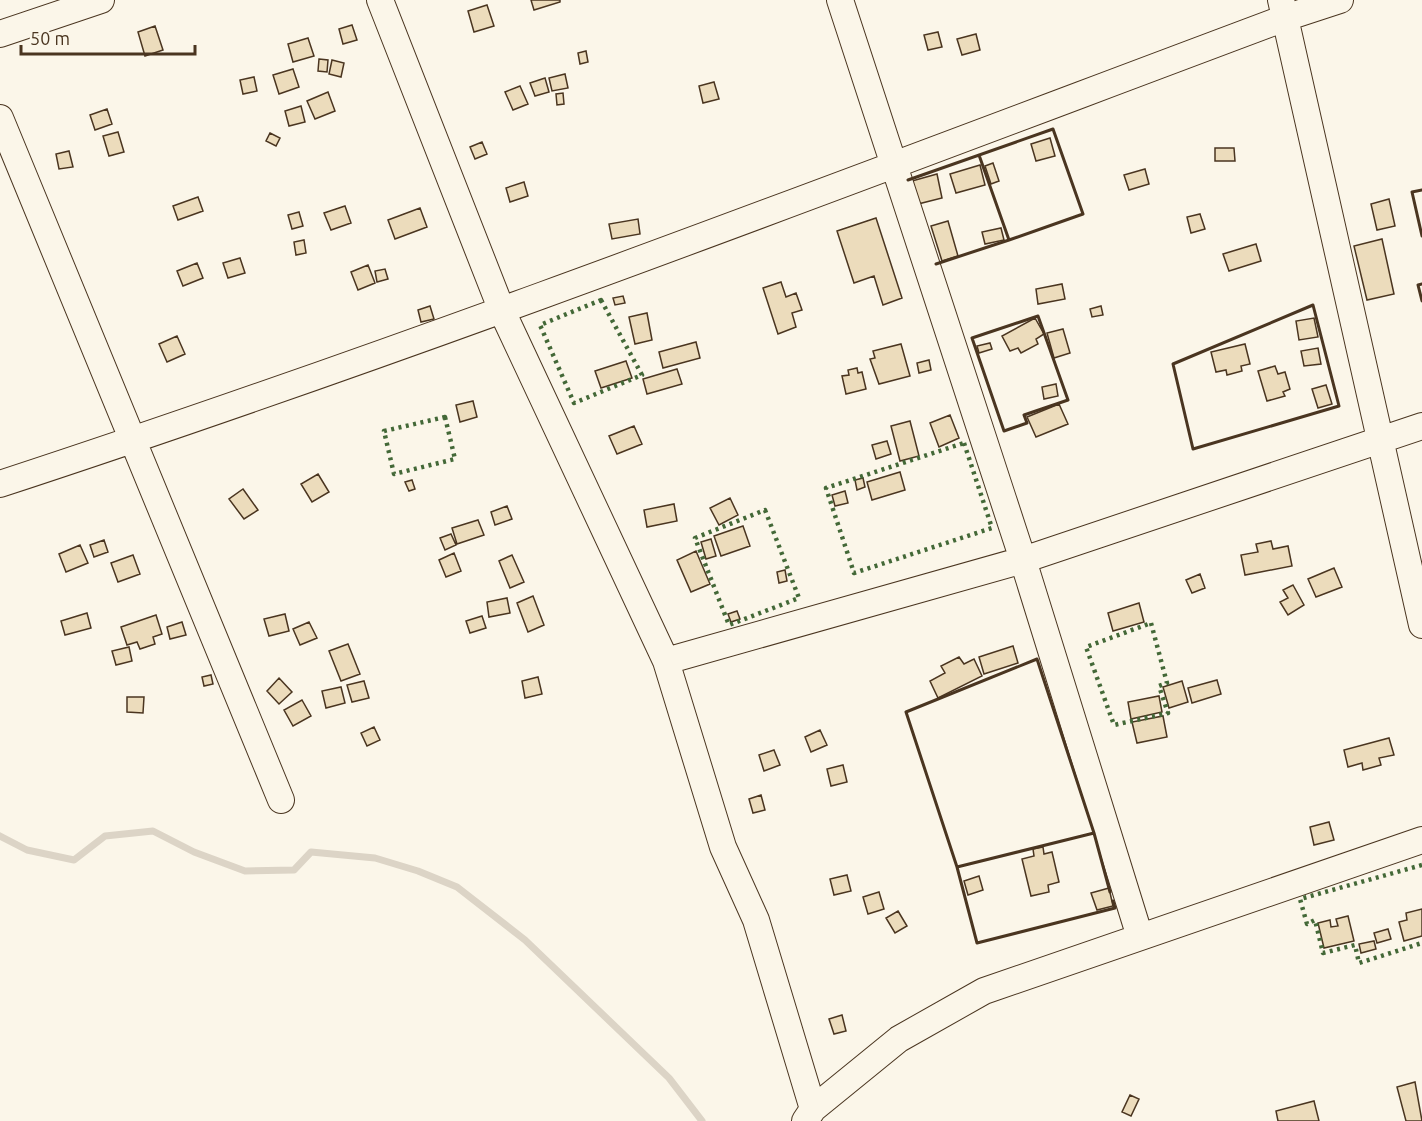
<svg xmlns="http://www.w3.org/2000/svg" width="1422" height="1121" viewBox="0 0 1422 1121" font-family="Ubuntu,sans-serif">
	<style>
		.lines { fill: none; stroke-linecap: round; stroke-linejoin: round }
		.stream { stroke: #dcd4c6; stroke-width: 7 }
		.building { fill: #ecdcbc; stroke: #4a3520; stroke-width: 1.5 }
		.minor-casing { stroke: #4a3520; stroke-width: 28 }
		.minor { stroke: #fbf6e9; stroke-width: 26 }
		.hedge { stroke: #436837; stroke-width: 4.5; stroke-dasharray: 3 4.5; stroke-linecap: butt }
		.wall { stroke: #4a3520; stroke-width: 3 }
	</style>
	<rect width="100%" height="100%" fill="#fbf6e9"/>
	<g class="lines">
		<path class="stream" d="M0 836 27 850 74 860 105 836 153 831 194 852 245 871 294 870 311 852 375 858 418 871 457 887 525 940 669 1078 702 1121"/>
	</g>
	<path class="building" d="M531 0H560V2L534 10Z
		M487 5 494 26 474 32 468 11Z
		M352 25 357 40 343 44 339 29Z
		M155 26 163 50 145 56 138 32Z
		M938 32 942 47 928 50 924 35Z
		M976 34 980 50 962 55 957 39Z
		M308 38 314 56 293 62 288 44Z
		M586 51 588 62 580 64 578 53Z
		M319 59 328 60 327 72 318 71Z
		M332 60 344 63 341 77 329 74Z
		M293 69 299 87 279 94 273 75Z
		M565 74 568 88 552 91 549 78Z
		M254 77 257 91 243 94 240 80Z
		M545 78 549 92 535 96 530 83Z
		M714 82 719 99 703 103 699 86Z
		M520 86 528 104 513 110 505 92Z
		M328 92 335 111 315 119 307 101Z
		M563 93 564 104 557 105 556 94Z
		M301 106 305 122 289 126 285 111Z
		M107 109 112 124 95 130 90 115Z
		M118 132 124 152 109 156 103 136Z
		M270 133 280 138 276 146 266 141Z
		M1050 138 1055 156 1036 161 1031 144Z
		M482 142 487 154 475 159 470 147Z
		M1215 148H1234L1235 161H1215Z
		M69 151 73 167 59 169 56 154Z
		M993 163 999 181 991 184 985 166Z
		M980 165 985 185 956 193 950 174Z
		M1145 169 1149 184 1129 190 1124 175Z
		M937 174 942 198 918 204 912 181Z
		M524 182 528 196 510 202 506 188Z
		M198 197 203 211 178 220 173 206Z
		M1389 199 1395 226 1377 230 1371 204Z
		M345 206 351 223 331 230 324 213Z
		M420 208 427 227 395 239 388 220Z
		M299 212 303 226 292 229 288 215Z
		M1200 214 1205 229 1191 233 1187 217Z
		M876 218 902 298 883 305 874 276 854 283 837 231Z
		M638 219 640 234 612 239 609 224Z
		M948 221 958 256 942 261 931 226Z
		M1001 228 1004 240 985 244 982 232Z
		M1382 239 1394 294 1367 300 1354 246Z
		M304 240 306 253 296 255 294 242Z
		M1256 244 1261 261 1229 271 1223 254Z
		M240 258 245 273 228 278 223 263Z
		M197 263 203 278 183 286 177 271Z
		M368 265 375 283 358 290 351 272Z
		M385 269 388 279 377 282 375 271Z
		M781 282 786 297 796 293 802 310 792 313 796 327 778 334 763 288Z
		M1062 284 1065 299 1038 304 1036 289Z
		M623 296 625 303 615 305 613 298Z
		M430 306 434 319 421 322 418 310Z
		M1101 306 1103 315 1092 317 1090 309Z
		M647 313 652 340 635 344 629 317Z
		M1035 318 1044 334 1036 339 1038 344 1021 353 1018 348 1010 351 1002 336Z
		M1314 318 1318 337 1299 340 1296 321Z
		M1063 329 1070 353 1054 358 1047 333Z
		M177 336 185 354 167 362 159 344Z
		M696 342 700 358 663 368 659 352Z
		M990 343 992 349 979 353 977 346Z
		M901 344 910 376 879 384 870 359 875 358 873 351Z
		M1245 344 1250 364 1241 366 1242 371 1227 375 1226 370 1216 372 1211 352Z
		M1318 348 1321 364 1304 366 1301 351Z
		M929 360 931 370 919 373 917 363Z
		M626 361 632 378 601 388 595 371Z
		M1275 366 1278 374 1285 372 1290 389 1283 392 1285 396 1267 401 1258 371Z
		M857 368 858 373 862 372 866 389 846 394 842 376 849 375 848 370Z
		M677 369 682 384 647 394 643 379Z
		M1056 384 1058 396 1044 399 1042 387Z
		M1326 385 1332 404 1318 408 1312 389Z
		M473 401 477 417 460 422 456 405Z
		M1059 404 1068 424 1036 437 1027 417Z
		M950 415 959 438 939 447 930 423Z
		M910 421 919 456 900 461 891 426Z
		M634 426 642 444 617 454 609 436Z
		M887 441 891 454 876 459 872 445Z
		M900 472 905 490 872 500 867 482Z
		M318 474 329 492 312 502 301 484Z
		M863 478 865 487 857 490 855 480Z
		M412 480 415 489 409 491 405 482Z
		M243 489 258 510 244 519 229 499Z
		M845 491 848 503 835 506 832 495Z
		M730 498 738 515 719 525 710 508Z
		M674 504 677 521 647 527 644 510Z
		M507 506 512 519 495 525 491 512Z
		M478 520 484 535 457 544 452 528Z
		M743 526 750 546 721 556 714 536Z
		M451 534 456 545 445 550 440 538Z
		M711 539 716 556 706 559 701 542Z
		M104 540 108 552 94 557 90 545Z
		M1271 541 1273 549 1288 546 1292 566 1245 575 1241 555 1258 552 1256 544Z
		M80 545 88 563 66 572 59 554Z
		M696 551 710 584 691 592 677 560Z
		M454 553 461 571 446 577 439 560Z
		M133 555 140 574 118 582 111 563Z
		M512 555 524 582 510 588 499 561Z
		M1334 568 1342 587 1316 597 1308 579Z
		M785 570 787 581 779 583 777 572Z
		M1200 574 1205 588 1192 593 1186 580Z
		M1293 585 1304 605 1288 615 1280 602 1288 598 1283 590Z
		M533 596 544 625 528 632 517 603Z
		M507 598 510 613 489 617 487 602Z
		M1139 603 1144 622 1113 631 1108 613Z
		M737 611 740 619 731 622 728 614Z
		M87 613 91 628 65 635 61 621Z
		M285 614 289 631 269 636 264 619Z
		M156 615 162 634 153 637 155 644 140 649 137 642 127 645 121 627Z
		M482 616 486 628 470 633 466 621Z
		M182 622 186 635 170 639 167 627Z
		M309 622 317 638 300 645 293 629Z
		M348 644 360 674 341 681 329 651Z
		M1013 646 1018 663 984 674 979 657Z
		M129 647 132 661 116 665 112 651Z
		M959 657 964 664 974 659 982 676 938 698 930 681 945 673 941 666Z
		M211 675 213 684 204 686 202 677Z
		M538 677 542 694 525 698 522 681Z
		M279 678 292 692 279 704 267 691Z
		M1217 680 1221 694 1192 703 1188 688Z
		M364 681 369 698 352 702 347 685Z
		M1182 681 1188 702 1169 708 1163 687Z
		M341 687 345 703 326 708 322 691Z
		M1159 696 1162 712 1131 719 1128 702Z
		M127 697H144L143 713 127 712Z
		M302 700 311 716 293 726 284 710Z
		M1163 716 1167 737 1137 743 1132 722Z
		M374 727 380 740 367 746 361 733Z
		M820 730 827 745 811 752 805 737Z
		M1389 738 1394 755 1379 758 1381 765 1363 770 1362 763 1348 767 1344 750Z
		M774 750 780 765 764 771 759 755Z
		M843 765 847 782 831 786 827 769Z
		M761 795 765 810 753 813 749 799Z
		M1329 822 1334 840 1314 845 1310 827Z
		M1043 847 1044 854 1052 852 1059 882 1048 885 1049 892 1031 896 1022 859 1034 856 1033 849Z
		M847 875 851 891 834 895 830 879Z
		M979 876 983 890 968 895 964 881Z
		M1109 888 1113 906 1097 910 1091 893Z
		M879 892 884 909 868 914 863 897Z
		M1422 909V936L1404 941 1399 922 1407 920 1406 913Z
		M898 911 907 926 895 933 886 918Z
		M1348 916 1354 941 1324 948 1318 923 1330 920 1331 927 1338 926 1336 919Z
		M1388 929 1391 939 1377 943 1374 933Z
		M1374 941 1376 949 1361 953 1359 944Z
		M842 1015 846 1031 834 1034 829 1019Z
		M1415 1082 1422 1121H1406L1397 1087Z
		M1130 1095 1139 1099 1131 1116 1122 1112Z
		M1314 1101 1319 1121H1278L1276 1111Z"/>
	<g class="lines">
		<g class="minor-casing">
			<path id="minor" d="M380 0 502 311 666 661 723 847 756 920 813 1109
				M840 0 1023 560 1140 937
				M1281 0 1422 625
				M0 34 101 0
				M0 118 281 800
				M0 484C433 342 858 178 1285 18L1340 0
				M666 661 1023 560 1422 426
				M805 1121 813 1109 899 1039 984 991 1422 840"/>
		</g>
		<use href="#minor" class="minor"/>
		<path class="hedge" d="M601 300 642 375 574 403 540 325Z
			M445 417 455 459 394 474 384 431Z
			M964 443 992 528 854 573 826 488Z
			M765 510 799 598 729 625 695 538Z
			M1151 623 1167 683 1159 686 1168 713 1114 725 1086 647Z
			M1422 865 1300 899 1307 924 1315 920 1323 953 1355 945 1359 963 1422 943"/>
		<path class="wall" d="M908 180 1053 129 1083 214 1009 240 979 155
			M1422 190 1412 192 1422 236
			M936 264 1009 240 979 155
			M1422 284 1418 285 1422 301
			M1313 305 1339 406 1193 449 1173 364Z
			M1038 316 1068 400 1024 415 1027 423 1004 431 972 338Z
			M957 867 1094 833 1037 659 906 712 957 867 977 943 1115 908 1113 901
			M957 867 1094 833 1110 892"/>
	</g>
	<path d="M21 45v9h174v-9" fill="none" stroke="#4a3520" stroke-width="3"/>
	<text x="30" y="45" font-size="18" fill="#4a3520" stroke="#fbf6e9" stroke-width="4.5" paint-order="stroke">50 m</text>
</svg>
